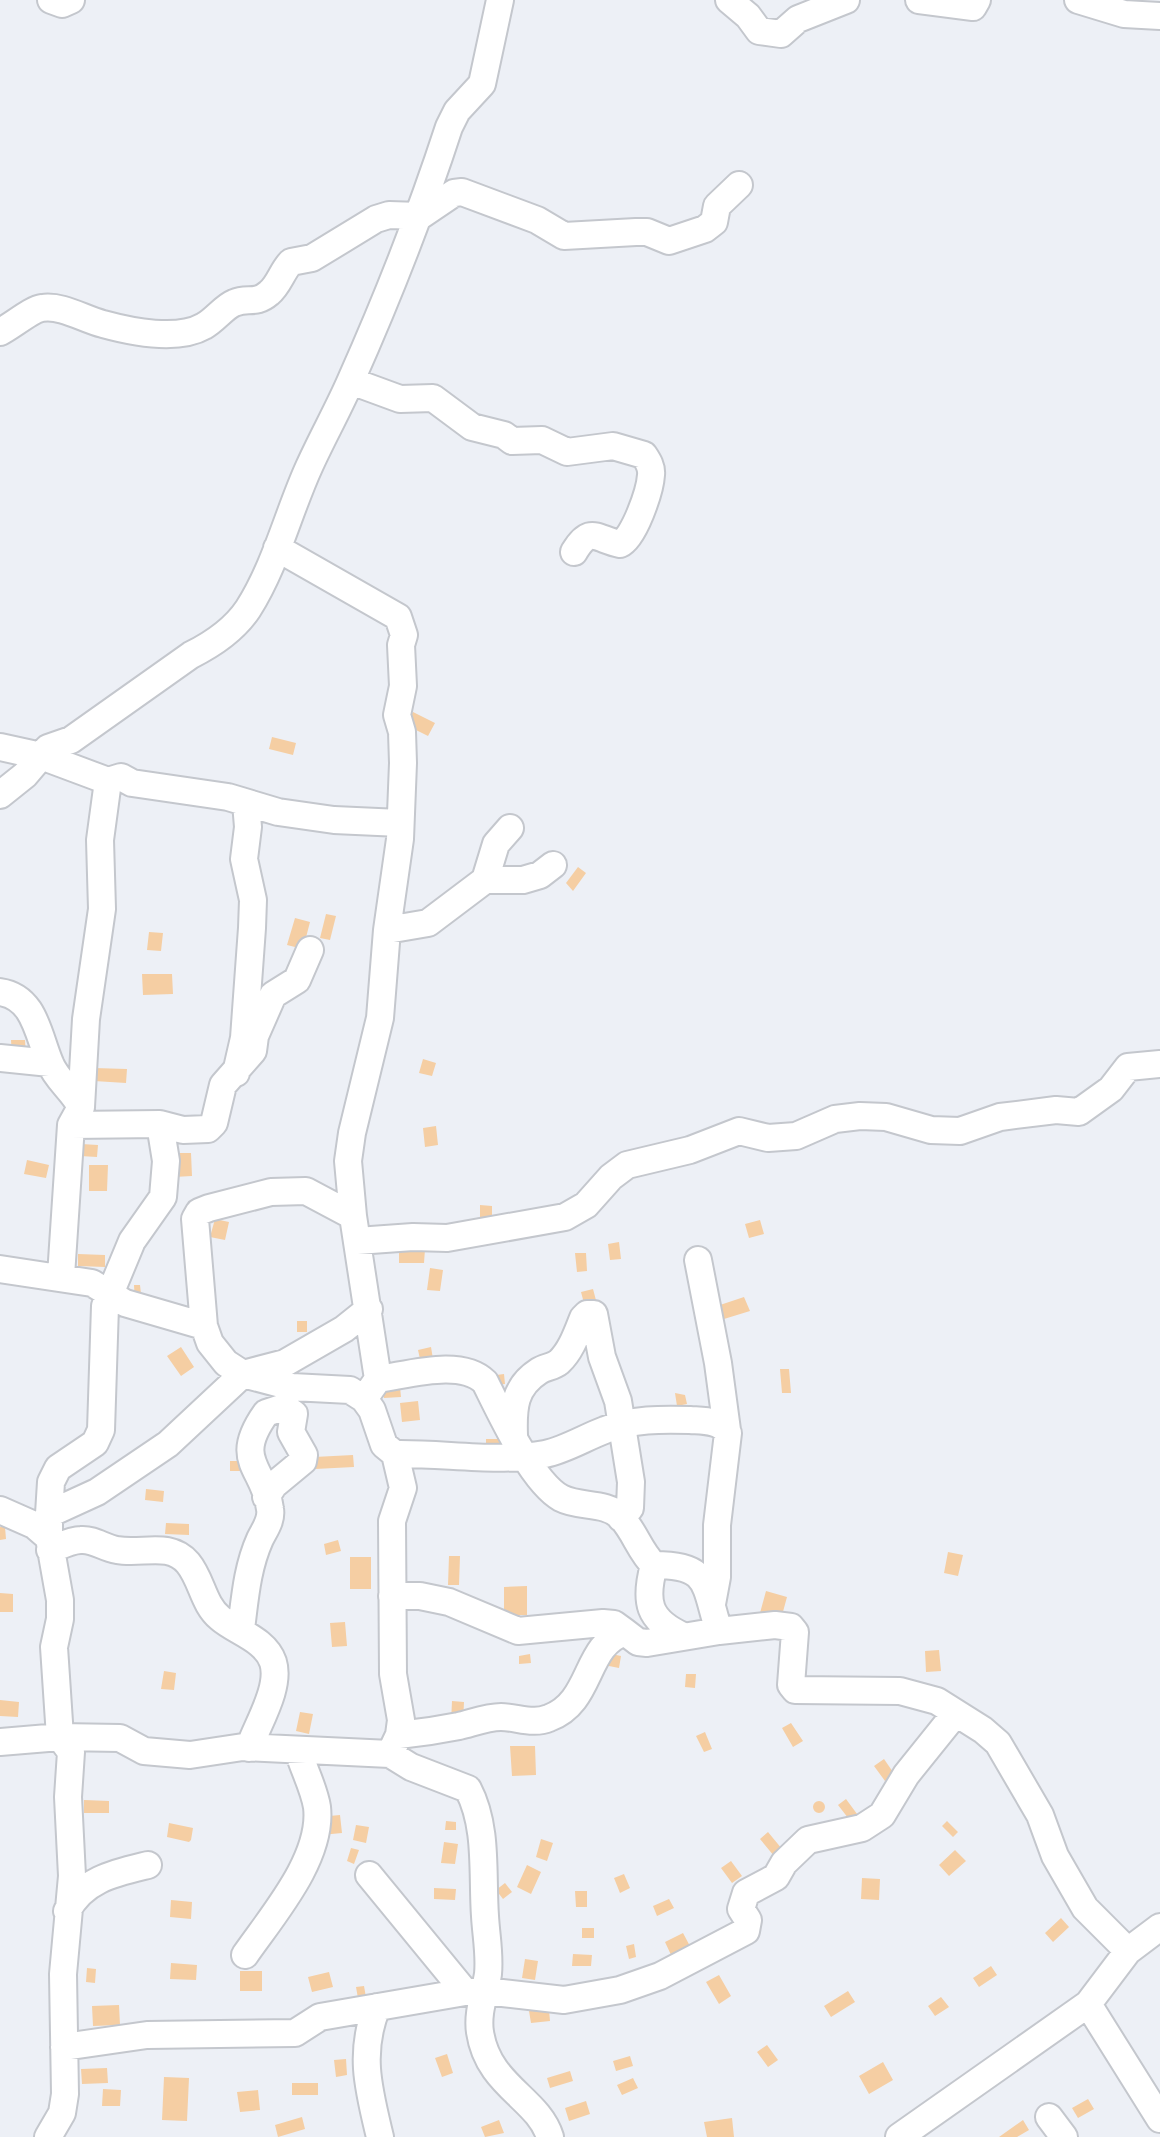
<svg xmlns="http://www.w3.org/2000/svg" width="1160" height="2137" viewBox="0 0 1160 2137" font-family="Quicksand,sans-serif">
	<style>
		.building { fill: #f5cea3 }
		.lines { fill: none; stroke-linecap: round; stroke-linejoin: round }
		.minor-casing { stroke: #c4c7cd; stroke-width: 30 }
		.minor { stroke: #fff; stroke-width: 26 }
	</style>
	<rect width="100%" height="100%" fill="#edf0f6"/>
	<path class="building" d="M413 712 435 723 428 736 406 725Z
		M272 737 296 743 293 755 269 749Z
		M578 867 586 873 573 891 566 883Z
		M326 914 336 916 330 940 320 938Z
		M295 918 310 922 303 949 287 945Z
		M149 932 163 933 161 951 147 950Z
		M142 974H172L173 994 143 995Z
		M11 1040H25L26 1056 12 1057Z
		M423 1059 436 1063 432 1076 419 1073Z
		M94 1068 127 1069 126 1083 94 1081Z
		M436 1126 438 1145 425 1147 423 1128Z
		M81 1144 98 1145 97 1157 80 1156Z
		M173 1153H191L192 1176 174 1177Z
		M27 1160 49 1165 46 1178 24 1174Z
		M89 1165H108L107 1191H89Z
		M480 1205 492 1206V1224H480Z
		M215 1219 229 1222 225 1240 210 1237Z
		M760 1220 764 1234 749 1238 745 1224Z
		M619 1242 621 1259 610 1260 608 1244Z
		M399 1248 425 1249 424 1263H399Z
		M575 1253H586L587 1271 577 1272Z
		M78 1254 105 1255V1267L78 1266Z
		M430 1268 443 1270 440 1291 427 1290Z
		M134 1285H140L142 1303 135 1304Z
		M593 1289 597 1304 585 1307 581 1292Z
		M744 1297 750 1311 724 1319 720 1305Z
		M297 1321H307V1332H297Z
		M181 1347 194 1367 181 1376 167 1356Z
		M431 1347 434 1365 422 1368 418 1350Z
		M780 1369H789L791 1393H782Z
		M504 1374 505 1384 489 1386V1376Z
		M400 1387 401 1397 384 1398 383 1389Z
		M675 1393 685 1395 687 1404 677 1406Z
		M418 1401 420 1420 402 1422 400 1403Z
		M486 1439H499V1445L486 1446Z
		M353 1455 354 1467 315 1469 314 1457Z
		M230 1461H245V1471H230Z
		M146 1489 164 1491 163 1502 145 1500Z
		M166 1523 189 1524V1535L165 1534Z
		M0 1527H5L6 1539 0 1540Z
		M338 1540 341 1551 326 1555 324 1544Z
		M948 1552 963 1555 958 1576 944 1573Z
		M449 1556H460L459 1585H448Z
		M350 1557H371V1589H350Z
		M527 1586V1615H504V1587Z
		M766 1591 787 1597 781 1619 760 1613Z
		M0 1593 13 1594V1612H0Z
		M345 1622 347 1646 332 1647 330 1623Z
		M939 1650 941 1671 926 1672 925 1651Z
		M602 1652 621 1656 619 1668 599 1664Z
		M530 1654 531 1663 519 1664V1656Z
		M164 1671 176 1673 174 1690 161 1689Z
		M686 1674H696L695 1688 685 1687Z
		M0 1700 19 1702 18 1717 0 1716Z
		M452 1701 464 1702 463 1723 451 1722Z
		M300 1712 313 1714 309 1734 296 1731Z
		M791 1723 803 1741 793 1747 782 1728Z
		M705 1732 712 1749 704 1752 696 1736Z
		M510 1746H535L536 1775 512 1776Z
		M884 1759 895 1775 885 1781 874 1766Z
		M846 1799 860 1818 852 1823 838 1805Z
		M84 1800 109 1801V1813H84Z
		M813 1807a6 6 0 1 1 12 0a6 6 0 1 1-12 0Z
		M340 1815 342 1833 321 1835 319 1817Z
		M446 1821 456 1822V1830H445Z
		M947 1821 958 1832 953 1837 942 1826Z
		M169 1823 193 1828 191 1840 189 1842 167 1837Z
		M356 1825 369 1827 366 1843 353 1840Z
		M768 1832 782 1849 774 1856 760 1839Z
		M541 1839 553 1843 547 1861 536 1857Z
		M444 1842 458 1844 455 1864 441 1863Z
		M351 1848 359 1850 354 1864 347 1861Z
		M955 1850 966 1861 949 1876 939 1865Z
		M731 1861 742 1876 732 1883 721 1868Z
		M527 1865 541 1872 531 1894 517 1887Z
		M624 1874 630 1888 620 1893 614 1878Z
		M862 1878 880 1879 879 1900 861 1899Z
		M505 1883 512 1892 503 1899 496 1890Z
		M434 1888 456 1889 455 1900 434 1899Z
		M575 1891H587V1907H576Z
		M669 1899 674 1908 657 1916 653 1906Z
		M171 1900 192 1902 191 1919 170 1917Z
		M1061 1918 1069 1927 1053 1942 1045 1933Z
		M582 1928H594V1938H582Z
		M683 1933 691 1948 672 1957 665 1942Z
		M634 1944 636 1957 629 1959 626 1946Z
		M573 1954 592 1955 591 1966H572Z
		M525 1959 538 1961 535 1980 522 1978Z
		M171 1963 197 1965 196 1980 170 1979Z
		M991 1966 997 1975 979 1987 973 1978Z
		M87 1968 96 1969 95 1983 86 1982Z
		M240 1971H262V1991H240Z
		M329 1972 333 1987 312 1992 308 1977Z
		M719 1975 731 1996 719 2004 706 1982Z
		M364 1986 367 2003 359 2004 356 1987Z
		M848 1991 855 2002 831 2017 824 2006Z
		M941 1997 949 2007 935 2016 928 2006Z
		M119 2005 120 2025 93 2026 92 2006Z
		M549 2010 550 2021 531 2023 529 2011Z
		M767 2045 778 2060 768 2067 757 2052Z
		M447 2054 453 2073 442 2077 435 2058Z
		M630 2056 633 2066 616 2071 613 2061Z
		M346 2059 347 2075 336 2077 334 2060Z
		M883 2062 893 2080 869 2094 859 2076Z
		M107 2068 108 2083 82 2084 81 2069Z
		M570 2071 573 2081 550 2088 547 2078Z
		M164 2077 189 2078 187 2121 162 2120Z
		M633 2078 638 2088 622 2095 617 2085Z
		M292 2083H318V2095H292Z
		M103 2089 121 2090 120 2106H102Z
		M258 2090 260 2110 240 2112 237 2092Z
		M1088 2099 1094 2109 1078 2118 1072 2108Z
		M586 2101 590 2114 569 2121 565 2108Z
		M302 2117 305 2129 278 2137 275 2125Z
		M732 2118 734 2137H707L704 2122Z
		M499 2120 504 2133 485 2137 481 2127Z
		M1023 2120 1029 2130 1017 2137H999Z"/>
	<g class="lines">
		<g class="minor-casing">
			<path id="minor" d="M51 0 62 4 71 0
				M729 0 748 16 759 31 781 34 798 19 846 0
				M919 0 973 7 977 0
				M1078 0 1124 14 1160 16
				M0 332C12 326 32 309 42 308 63 305 83 319 103 324 132 332 178 341 204 326 215 320 224 307 234 303 248 297 255 305 269 293 279 285 282 271 291 262L312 258 376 219 389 215 420 216 454 193 462 192 537 220 564 236 636 232H647L669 241 705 229 714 222 717 206 739 185
				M351 381 400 399 433 398 472 427 504 435 512 441 542 440 567 452 613 446 644 455C648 461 652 467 651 475 650 491 634 538 620 544 596 539 590 525 574 552
				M277 548 398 617 404 635 401 645 403 686 397 715 402 732 403 763 400 839 387 930 380 1018 352 1133 348 1161 353 1216 378 1379 364 1399
				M0 747 41 756 108 781
				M108 781 121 777 132 783 228 797 278 812 334 820 400 823
				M0 795 25 775 48 748 71 740 191 655C213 644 234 630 248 609 276 565 288 513 309 467 322 438 338 410 351 380 388 297 421 213 449 127L457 111 482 84 500 0
				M485 880 496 844 510 828
				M387 930 428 923 485 880H523L540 875 553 865
				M0 992C35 997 38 1035 50 1063 56 1079 73 1091 81 1107L71 1125 160 1124 166 1161 163 1197 132 1241 105 1306 101 1430 95 1443 58 1468 51 1482 49 1514V1538L60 1600V1619L54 1647 60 1737 71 1752 68 1797 72 1876 63 1974 65 2094 62 2113 48 2137
				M0 1058 50 1063
				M236 1073 244 1038 252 928 253 900 244 859 248 827 246 803
				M81 1107 86 1019 102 909 100 840 108 781
				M160 1124 183 1130 208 1129 214 1123 223 1085 253 1051 255 1036 273 995 297 980 310 950
				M353 1216 306 1191 271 1192 209 1208 199 1212 195 1219 204 1326 210 1343 226 1363 243 1374 292 1387 350 1390 364 1399 372 1410 384 1445 395 1454 403 1488 392 1521 393 1674 401 1720 399 1735 390 1754
				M357 1241 413 1237 447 1238 565 1217 586 1205 611 1177 627 1165 690 1150 739 1131 768 1138 796 1136 835 1119 860 1116 886 1117 931 1130 960 1131 1000 1117 1056 1110 1079 1112 1111 1089 1128 1067 1160 1064
				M698 1260 718 1363 727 1430
				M0 1269 92 1283 125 1303 204 1326
				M61 1276 71 1125
				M378 1379C408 1375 461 1358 485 1382 500 1412 532 1482 561 1498 580 1508 605 1501 621 1517 635 1532 640 1552 654 1565 711 1565 704 1585 719 1631L775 1625 791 1627 795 1632 791 1685 795 1690 900 1691 937 1701 983 1730 998 1743 1040 1815 1055 1856 1085 1908 1128 1951
				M514 1435C513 1408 514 1387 539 1371 545 1367 553 1367 559 1362 571 1351 577 1333 583 1318L587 1314H594L602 1357 618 1401 631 1482 630 1508 621 1518
				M395 1454C445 1453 496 1463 545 1454 565 1450 586 1437 605 1430 632 1419 662 1419 690 1420 703 1421 721 1420 728 1433L717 1525V1577L712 1604
				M0 1510 34 1525 49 1538
				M49 1514 97 1492 168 1444 243 1374 285 1363 344 1329 369 1309
				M50 1550C60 1546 71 1540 81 1540 94 1539 104 1548 117 1550 142 1555 169 1541 188 1563 202 1580 203 1604 220 1618 236 1632 265 1639 273 1662 281 1687 258 1723 249 1748
				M654 1565C644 1602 648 1620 683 1636
				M392 1596H420L449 1602 518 1631 603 1623 614 1624 625 1632
				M241 1629C245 1598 247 1568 260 1539 265 1529 272 1520 270 1509 265 1467 231 1462 266 1413L284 1407 294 1414 291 1432 304 1455 303 1461 274 1485 266 1497
				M399 1735C419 1733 439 1730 459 1726 472 1723 487 1717 501 1717 517 1717 533 1725 549 1718 593 1702 584 1645 625 1632L638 1642 647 1643 719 1631
				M0 1742 60 1737 120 1738 144 1751 190 1755 243 1747 390 1754 411 1767 468 1789C488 1827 482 1874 485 1916 486 1935 490 1954 488 1974 485 1994 477 2012 480 2032 488 2086 538 2098 550 2137
				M369 1875 465 1992
				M67 1911C84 1879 115 1873 148 1865
				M245 1955C272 1916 323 1858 317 1807 314 1788 303 1768 298 1750
				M1088 2004 1160 2119
				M377 2007C358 2053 369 2091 380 2137
				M64 2047 147 2035 295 2033 320 2017 465 1992 485 1991 564 2000 620 1990 660 1976 746 1931 748 1920 741 1909 746 1893 776 1877 784 1863 808 1840 862 1828 882 1815 906 1775 955 1714
				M1049 2117 1064 2137
				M899 2137 1088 2004 1128 1951 1160 1927"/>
		</g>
		<use href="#minor" class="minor"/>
	</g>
</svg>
